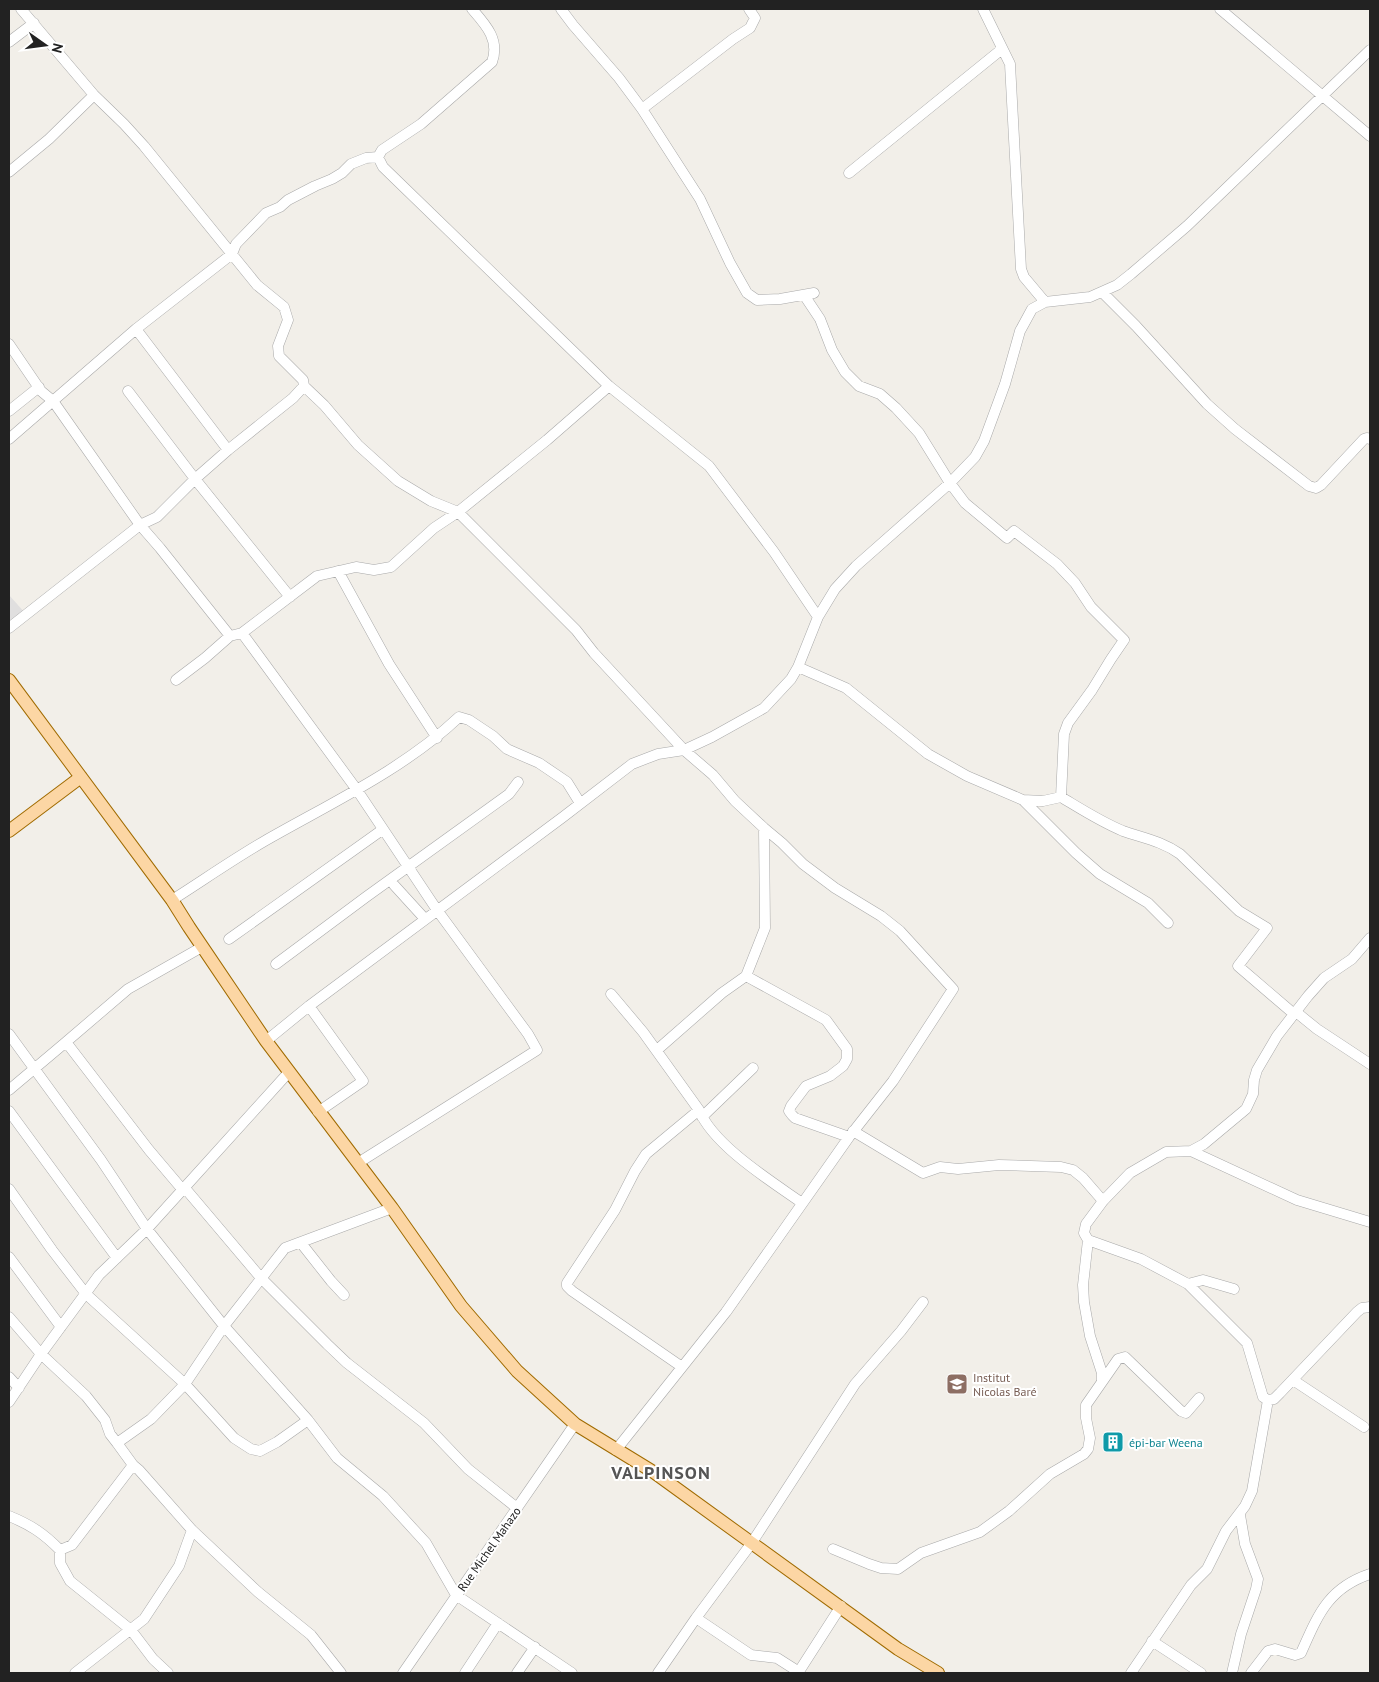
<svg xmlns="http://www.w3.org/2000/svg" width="1379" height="1682" viewBox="0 0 1379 1682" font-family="'PT Sans',sans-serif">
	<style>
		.residential { fill: #e0dfdf }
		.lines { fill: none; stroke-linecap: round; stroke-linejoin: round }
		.minor-casing { stroke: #a9a9a9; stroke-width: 11 }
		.major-casing { stroke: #a06b00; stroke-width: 14 }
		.minor { stroke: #fff; stroke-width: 10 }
		.major { stroke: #fcd6a4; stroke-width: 12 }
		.labels { text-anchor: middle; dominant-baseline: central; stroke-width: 4; stroke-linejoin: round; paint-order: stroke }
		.education-label { font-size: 12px; fill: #785e54; stroke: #fff; text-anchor: start }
		.culture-label { font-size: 12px; fill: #0d838f; stroke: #fff; text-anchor: start }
		.street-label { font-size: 12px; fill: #222; stroke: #fff }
		.district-label { font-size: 18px; font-weight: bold; letter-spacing: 1px; fill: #555; stroke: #fff }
	</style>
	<rect width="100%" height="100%" fill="#f2efe9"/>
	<path class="residential" d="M9 595 26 614 9 628Z"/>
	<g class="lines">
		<g class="minor-casing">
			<path id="minor" d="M21 9 94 95 124 124 144 146 257 285 284 307 288 320 278 346 279 356 303 380 304 386 324 405 358 445 398 481 431 501 458 512 576 630 594 653 684 750 713 775 735 801 764 828 782 843 803 864 835 888 881 916 900 931 953 989 893 1081 849 1137 726 1312 616 1450
				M472 9C486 25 500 40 492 62L421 124 382 150 378 157 383 167 609 386 709 466 774 552 818 617
				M561 9 573 25 619 78 642 109 700 199 730 263 747 293 757 300 780 299 814 293
				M983 9 1010 64 1021 269 1024 277 1045 302
				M1220 9 1370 136
				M9 42 34 23
				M642 109 733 39 750 28 755 18 749 9
				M9 172 49 139 94 95
				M849 173 1002 49
				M1103 293 1136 326 1207 404 1235 429 1309 486 1316 488 1321 485 1364 439 1367 438 1370 439
				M804 295 820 319 832 350 845 372 859 386 880 394 896 408 919 433 950 483 965 503 1007 538 1014 531 1057 564 1075 583 1091 607 1124 640 1111 659 1092 690 1068 723 1064 734 1061 797
				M136 329 228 450
				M9 344 41 391 53 401 140 525 160 548 230 636
				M128 391 195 479 290 597
				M9 411 39 387
				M9 439 136 329 232 254 236 244 266 213 280 207 288 200 315 186 332 179 342 173 351 164 366 158 378 157
				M338 571 389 664 437 738
				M9 628 140 525 157 517 195 479 228 450 293 398 304 386
				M242 633 357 790 437 910 528 1034 537 1050 358 1163
				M798 667 846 688 928 754 967 776 1023 800 1043 801 1061 797C1081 809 1101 822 1123 831 1143 838 1162 841 1180 854L1239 911 1267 928 1238 966 1294 1014
				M176 680 205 658 230 636 242 633 317 576 356 567 374 570 391 567 434 528 458 512 547 440 609 386
				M1023 800 1076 853 1100 874 1148 903 1168 923
				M394 885 425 919
				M172 900C202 881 232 860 263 842 329 804 403 770 459 717L469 720 493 736 507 749 539 763 567 782 580 803
				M1370 938 1352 959 1324 978 1308 996 1277 1036 1257 1070 1254 1080 1253 1094 1246 1109 1204 1144 1191 1151 1166 1152 1130 1173 1103 1201 1086 1224 1084 1233 1088 1240 1141 1259 1188 1284 1247 1343 1263 1397 1268 1400 1274 1399 1280 1393 1357 1312 1362 1308 1370 1307
				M229 939 382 830
				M276 964 366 897 509 794 518 782
				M746 976 826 1020 847 1049V1059L843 1066 830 1076 806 1086 791 1106 789 1111 792 1115 795 1118 849 1137
				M611 994 643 1032 699 1110C714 1146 771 1181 802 1203
				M309 1006 363 1081 318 1112
				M1296 1012 1317 1029 1370 1064
				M9 1034 101 1160 147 1229 224 1326 308 1420 337 1458 383 1496 426 1543 456 1595 572 1673
				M266 1041 309 1006 563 817 632 764 658 754 684 750 712 737 764 708 791 679 798 667 818 617 835 589 856 566 950 483 975 457 984 441 1005 384 1020 331 1032 309 1045 302 1090 297 1117 285 1131 274 1187 226 1370 50
				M657 1050 722 993 746 976 765 928 764 828
				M9 1090 66 1042
				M9 1111 117 1258
				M702 1117 753 1068
				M853 1131 923 1173 940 1167 958 1169 999 1165 1061 1167 1073 1170 1083 1178 1103 1201
				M1191 1151 1297 1200 1370 1222
				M184 1187 261 1278 327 1344 347 1363 424 1423 468 1469 517 1508
				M9 1189 52 1250 86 1294 185 1384 234 1438 251 1449 260 1451 277 1442 308 1420
				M182 1189 149 1150 66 1042 128 989 202 947
				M301 1243 331 1281 344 1295
				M9 1257 61 1327
				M1188 1284 1203 1280 1234 1289
				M9 1317 41 1354 86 1396 105 1420 110 1434 117 1443 133 1465 139 1470 192 1530 258 1592 311 1635 341 1673
				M682 1367 572 1291 567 1286V1283L615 1210 635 1171 646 1154 699 1110
				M9 1377 19 1388
				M1293 1380 1364 1427
				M1102 1382 1118 1359 1125 1357 1181 1411 1186 1413 1199 1398
				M9 1402 41 1354 99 1275 147 1229 289 1072
				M117 1443 151 1419 185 1384 224 1326 285 1248 392 1208
				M9 1516C31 1525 43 1533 60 1550V1563L70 1581 131 1630 153 1659 168 1673
				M833 1549 869 1564 881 1568 898 1569 921 1553 980 1532 1009 1511 1050 1474 1084 1454 1088 1449 1090 1438 1086 1418V1405L1102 1382V1373L1090 1336 1084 1302 1083 1285 1088 1240
				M60 1550 72 1545 133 1465
				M696 1618 751 1655 777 1658 799 1672
				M1152 1641 1201 1673
				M75 1673 144 1619 179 1566 192 1530
				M403 1673 575 1424
				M465 1673 498 1623
				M517 1673 535 1647
				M658 1673 696 1618 751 1544 855 1384 901 1331 923 1302
				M798 1673 841 1606
				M1131 1673 1191 1585 1207 1569 1226 1531 1245 1506 1252 1491 1268 1400
				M1232 1673 1241 1634 1256 1589 1258 1579 1245 1544 1240 1515
				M1251 1673 1268 1651 1275 1649 1295 1655 1301 1653C1318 1615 1328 1588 1370 1574"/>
		</g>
		<g class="major-casing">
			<path id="major" d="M9 680 172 900 189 927 266 1041 392 1208 461 1306 517 1371 575 1424 655 1473 898 1649 938 1673
				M9 831 81 777"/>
		</g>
		<use href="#minor" class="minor"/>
		<use href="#major" class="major"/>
	</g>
	<defs>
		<g id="school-square" transform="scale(1.125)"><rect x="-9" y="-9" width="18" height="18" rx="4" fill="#8d6e63" stroke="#fff"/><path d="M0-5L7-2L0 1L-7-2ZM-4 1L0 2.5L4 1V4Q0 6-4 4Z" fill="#fff"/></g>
		<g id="building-square" transform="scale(1.125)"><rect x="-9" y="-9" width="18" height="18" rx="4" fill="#0f9aa8" stroke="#fff"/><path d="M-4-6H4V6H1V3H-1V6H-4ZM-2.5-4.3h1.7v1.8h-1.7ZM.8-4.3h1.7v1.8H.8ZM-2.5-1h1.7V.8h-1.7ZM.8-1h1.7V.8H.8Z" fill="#fff"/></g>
	</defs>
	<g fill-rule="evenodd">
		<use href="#school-square" x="957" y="1384"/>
		<use href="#building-square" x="1113" y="1442"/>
	</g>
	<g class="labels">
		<g class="education-label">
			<text x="973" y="1377">Institut<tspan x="973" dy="14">Nicolas Baré</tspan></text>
		</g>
		<g class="culture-label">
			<text x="1129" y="1442">épi-bar Weena</text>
		</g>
		<g class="street-label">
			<text transform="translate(489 1549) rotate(-55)">Rue Michel Mahazo</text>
		</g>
		<g class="district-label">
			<text x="661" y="1472">VALPINSON</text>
		</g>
	</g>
	<rect width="1379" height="1682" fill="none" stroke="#222222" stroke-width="20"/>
	<g transform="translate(45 45) rotate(104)" stroke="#ffffff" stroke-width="4" paint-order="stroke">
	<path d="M0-4L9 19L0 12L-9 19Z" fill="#222222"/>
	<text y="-8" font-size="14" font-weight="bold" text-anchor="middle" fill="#222222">N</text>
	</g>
</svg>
